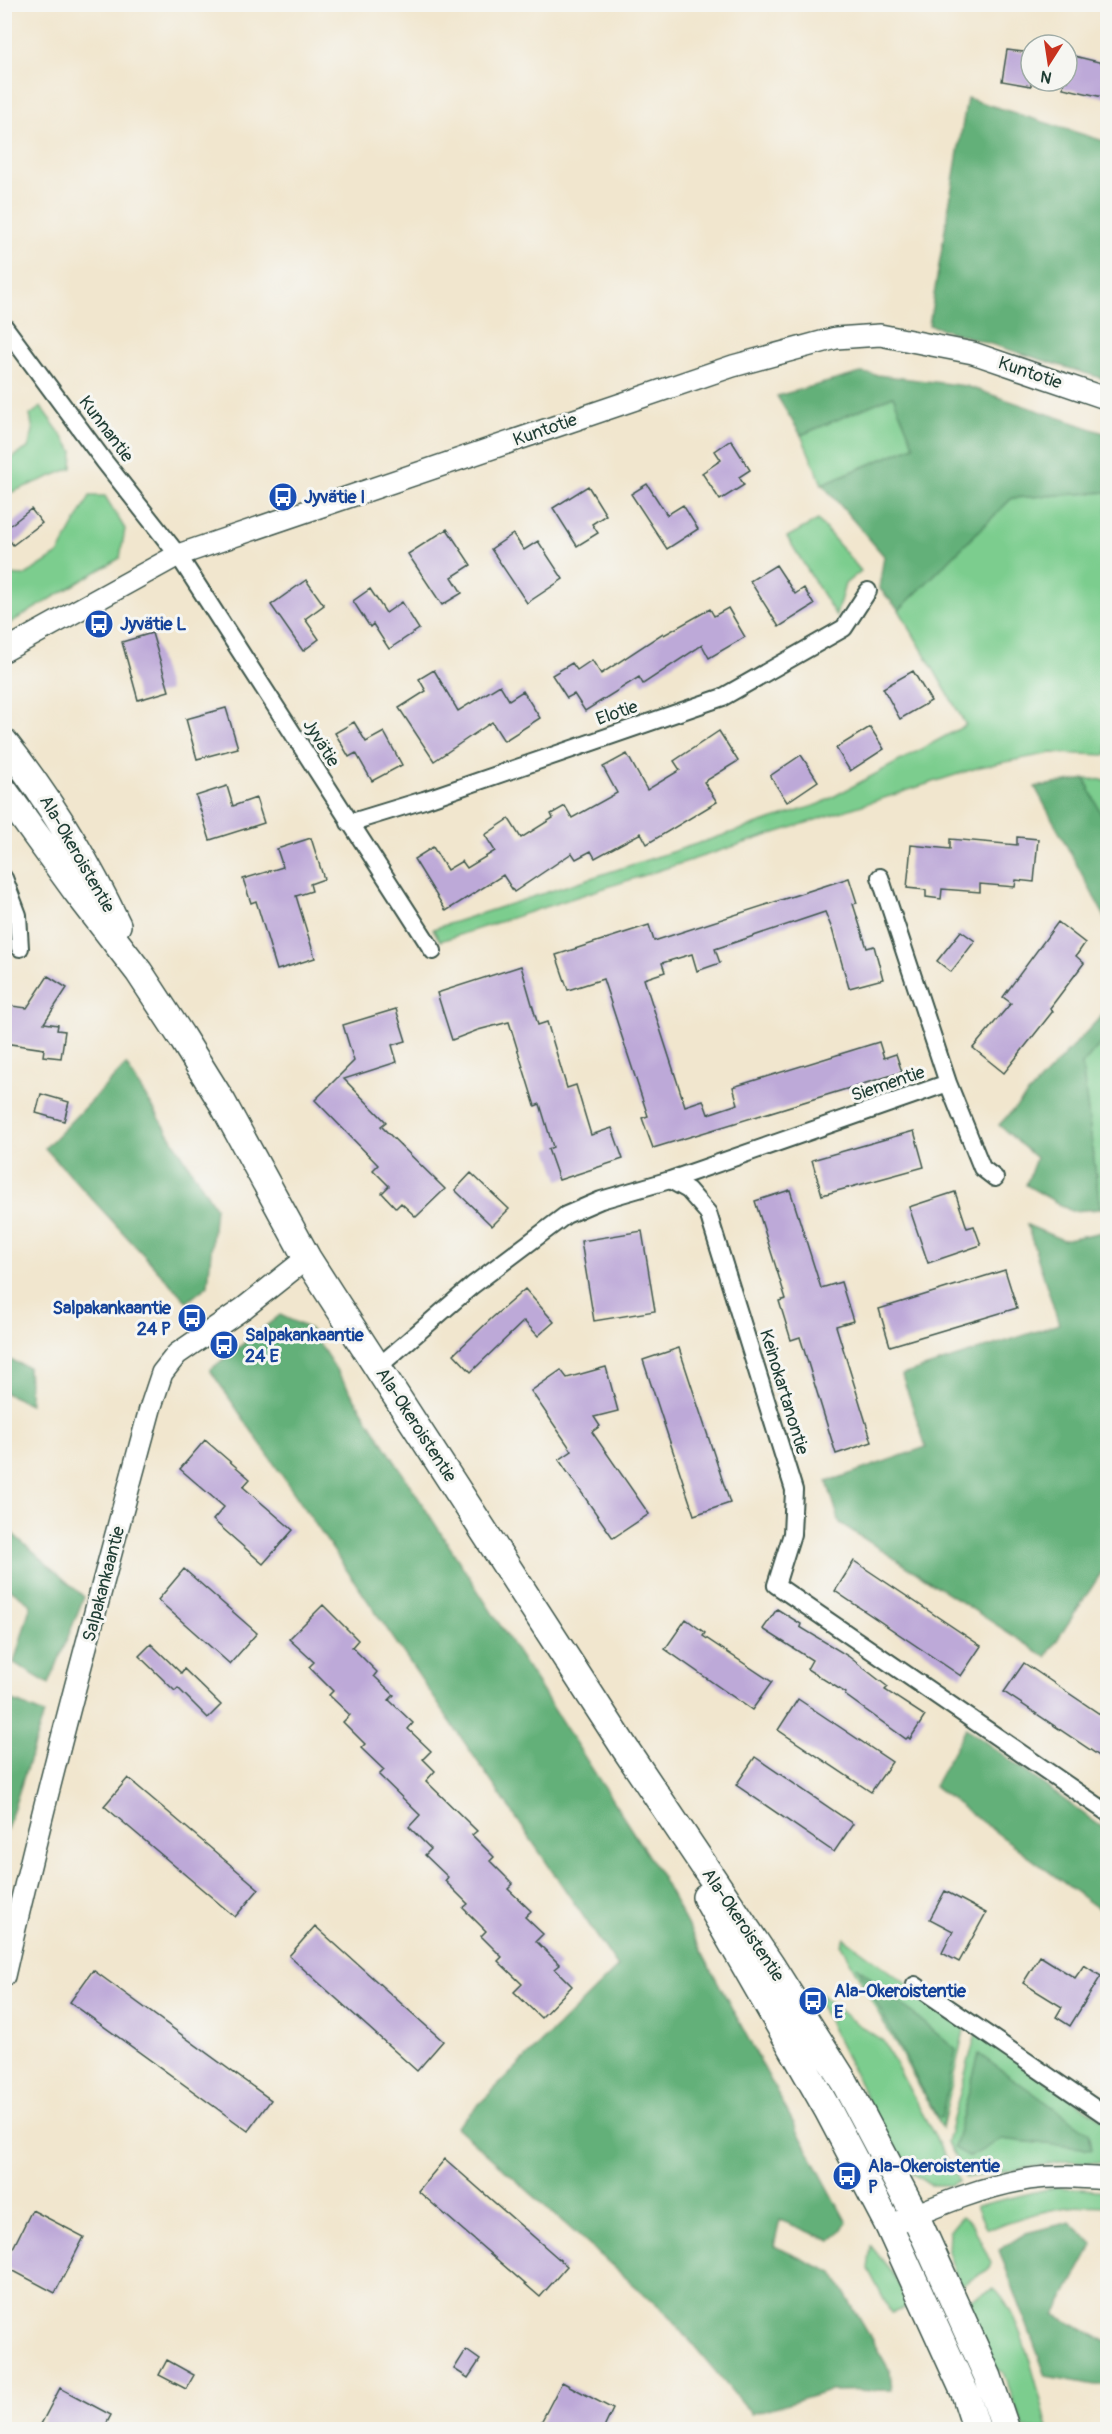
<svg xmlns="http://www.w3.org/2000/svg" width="1112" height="2434" viewBox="0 0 1112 2434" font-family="Pangolin,sans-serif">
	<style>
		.green { fill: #7bcd8e; stroke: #4d8561; stroke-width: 1.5; fill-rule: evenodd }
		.forest { fill: #64b079; stroke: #427656; stroke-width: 1.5 }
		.building { fill: #bda9d8 }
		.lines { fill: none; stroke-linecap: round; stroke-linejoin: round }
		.minor-casing { stroke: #3e564b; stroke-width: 20 }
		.tertiary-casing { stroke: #3e564b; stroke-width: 24 }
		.primary-casing { stroke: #3e564b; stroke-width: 30 }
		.minor { stroke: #fff; stroke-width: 16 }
		.tertiary { stroke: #fff; stroke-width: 21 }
		.primary { stroke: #fff; stroke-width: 27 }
		.labels { text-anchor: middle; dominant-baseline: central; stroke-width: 6; stroke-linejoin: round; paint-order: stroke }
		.street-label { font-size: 18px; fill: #1f3d34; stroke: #f6f6f2 }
		.transit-label { font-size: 18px; font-weight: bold; fill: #164399; stroke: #f6f6f2; text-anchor: start }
	</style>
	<rect width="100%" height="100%" fill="#f6f6f2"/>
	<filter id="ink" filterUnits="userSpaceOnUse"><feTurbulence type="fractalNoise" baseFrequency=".0167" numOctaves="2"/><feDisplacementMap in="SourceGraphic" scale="12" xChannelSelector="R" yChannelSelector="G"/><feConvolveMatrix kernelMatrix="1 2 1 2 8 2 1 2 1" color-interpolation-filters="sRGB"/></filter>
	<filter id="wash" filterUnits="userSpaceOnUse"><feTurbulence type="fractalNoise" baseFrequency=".008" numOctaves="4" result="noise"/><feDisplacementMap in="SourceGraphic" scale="24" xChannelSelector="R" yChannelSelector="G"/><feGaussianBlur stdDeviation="1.35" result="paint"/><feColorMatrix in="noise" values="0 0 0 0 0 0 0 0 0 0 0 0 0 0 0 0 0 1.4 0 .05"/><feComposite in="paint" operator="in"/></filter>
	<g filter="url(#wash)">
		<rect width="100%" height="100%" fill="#f1e6ce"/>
		<path class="green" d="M893 395 914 446 822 484 801 435Z
			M41 407 73 451 72 468 5 495V462L28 448 33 431 30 415Z
			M1107 492V755L1051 753 980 767 440 941 433 929 820 804 966 725 899 610 1012 498Z
			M90 496H105L125 529 120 558 5 626V575L24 576 58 554Z
			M818 520 861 571 845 584 836 616 787 537Z
			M1085 779 1107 780V827Z
			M1107 1036 1108 1204 1100 1209 1082 1065Z
			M844 1938 965 2026 942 2128 841 1945Z
			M810 1985 850 2019 883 2041 959 2181 950 2185H930L910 2172 891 2147Z
			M976 2033 1107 2123V2163L1067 2161 966 2178 947 2142ZM1089 2133 1092 2149 1002 2139Z
			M1056 2187 1107 2191V2206C1068 2203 1030 2213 993 2228H986L976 2206Z
			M962 2216 973 2225 991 2263 989 2269 960 2286 948 2252 949 2232Z
			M871 2246 894 2275 912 2306 891 2313 868 2269Z
			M994 2289C1020 2310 1040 2396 1048 2429H1024L1003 2372 995 2368 969 2305V2300Z"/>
		<path class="forest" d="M967 98 1104 141 1108 149 1107 380 929 325Z
			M861 373 966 386 1107 434V492L1012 498 899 610 879 588 884 556 822 484 914 446 893 396 801 435 777 396Z
			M1085 779 1107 827V921L1035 787Z
			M1107 1010V1036L1082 1065 1100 1209 1071 1211 1026 1185 1036 1158 999 1125Z
			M126 1065 215 1207 208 1285 187 1302 45 1148Z
			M1027 1225 1063 1240 1108 1231 1107 1564 1046 1657 840 1523 827 1482 926 1447 902 1375 1059 1324Z
			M280 1315 310 1329 661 1876 847 2223 832 2241 780 2220 774 2246 833 2273 890 2371 892 2390 830 2391 751 2414 670 2317 456 2127 618 1967 210 1370Z
			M5 1358 28 1367 30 1404 5 1393Z
			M5 1527 84 1597 49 1684 14 1663 31 1604 5 1585Z
			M4 1697 44 1714 7 1829 4 1827Z
			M966 1728 1107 1831V1915L934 1786Z
			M857 1966 956 2050 941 2118 937 2117Z
			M979 2054 1089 2133 1092 2149 1002 2139 970 2157 954 2148Z
			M1070 2222 1093 2244 1055 2315 1107 2342V2385H1096L1046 2376 999 2250 1026 2233Z"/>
		<g id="blocks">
			<path class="building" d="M1007 50 1031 53V86L1002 81Z
				M1070 55 1107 64V98L1063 88 1064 81H1067Z
				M731 440 750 470 739 477 744 485 720 500 702 473 721 460 715 451Z
				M647 484 667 515 683 505 698 529 667 549 631 494Z
				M588 486 606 515 592 524 598 533 577 546 553 508Z
				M31 509 42 523 13 545 4 533V530Z
				M447 529 471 565 452 577 462 593 442 605 408 554Z
				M513 534 524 550 538 541 563 579 527 603 491 549Z
				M776 565 795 594 804 588 814 605 779 627 750 581Z
				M306 580 324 605 305 619 319 639 303 651 271 605Z
				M370 589 386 613 402 602 419 629 389 649 373 624 370 627 353 601Z
				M728 608 745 637 709 658 702 645 643 684 639 677 585 711 574 694 567 698 552 675 572 663 577 670 592 660 601 674 663 633 664 635 710 609 714 616Z
				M152 633 169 691 138 700 122 642Z
				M434 670 458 711 500 685 509 700 523 691 540 718 504 741 492 722 434 761 399 708 426 691 419 679Z
				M913 671 931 701 900 719 883 688Z
				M226 708 238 748 197 759 186 719Z
				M354 722 366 742 384 732 402 765 372 781 356 753 349 757 335 733Z
				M870 727 884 749 850 771 836 748Z
				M719 731 738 761 704 782 717 802 647 844 641 833 595 858 591 851 576 859 572 853 514 892 503 875 446 911 414 859 433 847 447 870 462 861 467 868 495 851 485 835 509 819 521 838 553 818 551 814 565 806 572 818 617 793 603 767 627 754 647 790 680 770 674 761Z
				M801 755 818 781 787 802 770 776Z
				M227 786 233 806 256 798 264 823 210 840 196 796Z
				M1017 837 1038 839 1034 882 1016 880 1015 887 980 884V892L942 889 941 899 926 897V890L907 888 911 845 950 849V839L1017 845Z
				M311 838 324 879 310 884 312 891 296 896 315 958 277 970 256 901 251 903 243 879 283 867 277 849Z
				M849 878 857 903 853 904 867 948 874 946 883 979 849 988 832 929 825 912 715 949 720 963 697 971 692 954 662 963 665 972 644 979 685 1106 703 1100 708 1114 738 1104 733 1087 879 1042 884 1058 896 1054 902 1072 653 1148 642 1118 648 1116 603 979 568 990 556 955 649 925 654 941Z
				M1058 922 1085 943 1076 956 1084 963 1050 1008 1053 1011 1004 1073 973 1048 1011 1003 1003 997Z
				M961 931 975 941 951 972 937 961Z
				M521 966 538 1025 547 1022 567 1088 576 1085 591 1135 612 1128 623 1159 559 1180 548 1149 553 1147 540 1104 535 1106 509 1022 478 1030 452 1040 437 993Z
				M48 976 67 988 44 1023 58 1025 57 1030 65 1031 61 1058 43 1056 44 1049 4 1043V1005L27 1008Z
				M396 1009 406 1041 392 1045 397 1062 344 1079 386 1122 381 1126 445 1189 416 1217 401 1203 396 1208 382 1193 389 1186 373 1170 378 1165 315 1100 354 1061 343 1025Z
				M41 1094 69 1102 64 1121 36 1113Z
				M914 1131 924 1167 822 1195 812 1160Z
				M471 1173 509 1209 492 1226 455 1190Z
				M790 1190 821 1288 841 1282 853 1321 836 1326 872 1442 836 1454 800 1337 791 1340 779 1301 786 1299 755 1201Z
				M955 1192 967 1228 974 1226 981 1245 928 1263 909 1207Z
				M642 1231 655 1311 594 1321 581 1241Z
				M1005 1270 1017 1308 890 1346 879 1309Z
				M525 1289 554 1322 538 1336 524 1321 471 1372 454 1354 492 1318Z
				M679 1348 730 1503 694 1515 643 1360Z
				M606 1367 618 1411 594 1417 600 1426 592 1432 649 1514 613 1538 559 1460 572 1451 531 1391 561 1370 567 1378Z
				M205 1440 250 1479 243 1487 293 1530 263 1564 213 1520 224 1507 180 1469Z
				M854 1561 981 1646 961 1676 835 1591Z
				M184 1569 257 1633 230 1664 158 1600Z
				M323 1605 358 1640 352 1647 377 1672 374 1676 394 1695 389 1700 413 1723 408 1729 431 1751 423 1759 435 1771 426 1781 477 1831 472 1835 494 1857 490 1861 513 1884 508 1889 531 1911 525 1917 543 1934 536 1941 560 1965 555 1969 572 1986 541 2018 514 1992 522 1984 498 1961 502 1957 481 1936 486 1931 463 1908 468 1904 445 1881 448 1877 425 1855 431 1849 409 1827 420 1815 379 1775 384 1770 361 1748 365 1744 343 1722 350 1715 329 1695 333 1691 309 1667 314 1662 289 1639Z
				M777 1609 801 1624 800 1627 848 1656 888 1687 885 1690 925 1716 910 1739 908 1737 906 1739 845 1695 846 1693 807 1669 812 1660 763 1629Z
				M686 1619 705 1633 703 1636 772 1682 752 1710 665 1649Z
				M151 1644 181 1673 184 1669 221 1705 208 1718 178 1688 175 1691 139 1656Z
				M1024 1663 1107 1719V1761L1004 1692Z
				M798 1699 892 1762 871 1792 778 1730Z
				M755 1757 853 1824 834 1852 736 1785Z
				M128 1778 259 1889 235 1917 104 1806Z
				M945 1891 986 1913 959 1962 942 1953 953 1931 930 1919Z
				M315 1926 443 2041 417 2071 289 1956Z
				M1040 1956 1075 1978 1084 1965 1101 1976 1070 2026 1056 2017 1062 2007 1023 1983Z
				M93 1970 271 2100 248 2131 70 2002Z
				M445 2159 567 2266 540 2297 418 2191Z
				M32 2210 84 2237 55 2293 4 2266Z
				M466 2350 480 2360 468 2378 454 2369Z
				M167 2360 194 2375 186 2389 159 2375Z
				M562 2382 613 2409 603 2430H537Z
				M60 2388 111 2415 103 2430H38Z"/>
		</g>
	</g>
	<g filter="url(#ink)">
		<use href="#blocks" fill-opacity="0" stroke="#3e564b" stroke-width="1.5"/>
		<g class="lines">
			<g class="minor-casing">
				<path id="minor" d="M4 326 104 461 178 555 433 951
					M349 823 424 800 723 697 844 628 868 591
					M4 878 18 915 20 948
					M948 1083 982 1168 995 1178
					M670 1180 948 1083 880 877
					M378 1367 473 1285 566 1215 601 1200 670 1180 688 1190 708 1213 794 1490 792 1534 776 1585 1108 1813
					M915 1985 1108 2117"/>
			</g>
			<g class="tertiary-casing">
				<path id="tertiary" d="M4 651 178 555 733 366 836 338 880 335 973 353 1108 399
					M4 1976C47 1786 99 1597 150 1409L162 1373 177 1354 244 1308 307 1258
					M901 2221C941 2204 985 2186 1029 2179 1055 2175 1081 2177 1108 2179"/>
			</g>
			<g class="primary-casing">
				<path id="primary" d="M4 742C49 799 86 860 117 925
					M4 791 75 889 139 972 181 1036 222 1102 307 1258 330 1294 626 1750 770 1964 845 2083 915 2215 988 2377 1006 2430
					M706 1897 828 2110 889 2226 965 2393 977 2430"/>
			</g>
			<use href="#minor" class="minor"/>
			<use href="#tertiary" class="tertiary"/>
			<use href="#primary" class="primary"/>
		</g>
	</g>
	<defs>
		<g id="bus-disc" transform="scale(1.5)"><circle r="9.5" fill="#1a4fb4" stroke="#f6f6f2"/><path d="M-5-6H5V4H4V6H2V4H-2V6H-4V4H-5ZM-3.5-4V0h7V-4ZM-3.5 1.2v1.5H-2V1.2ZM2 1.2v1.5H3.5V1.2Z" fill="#fff"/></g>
	</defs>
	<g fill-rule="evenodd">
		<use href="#bus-disc" x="283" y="497"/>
		<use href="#bus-disc" x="99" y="624"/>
		<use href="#bus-disc" x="192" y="1318"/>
		<use href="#bus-disc" x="224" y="1345"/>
		<use href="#bus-disc" x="813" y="2001"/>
		<use href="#bus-disc" x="847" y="2176"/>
	</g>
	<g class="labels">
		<g class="street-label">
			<text transform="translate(1030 373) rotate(19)">Kuntotie</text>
			<text transform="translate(106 429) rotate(53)">Kunnantie</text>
			<text transform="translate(545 430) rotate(-19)">Kuntotie</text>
			<text transform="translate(617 713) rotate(-19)">Elotie</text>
			<text transform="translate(321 743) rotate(58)">Jyvätie</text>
			<text transform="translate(77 854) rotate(60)">Ala-Okeroistentie</text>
			<text transform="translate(888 1084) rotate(-19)">Siementie</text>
			<text transform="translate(784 1392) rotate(73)">Keinokartanontie</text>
			<text transform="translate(416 1425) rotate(57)">Ala-Okeroistentie</text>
			<text transform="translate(104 1584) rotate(-75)">Salpakankaantie</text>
			<text transform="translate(743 1925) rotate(56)">Ala-Okeroistentie</text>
		</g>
		<g class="transit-label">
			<text x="304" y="497">Jyvätie I</text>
			<text x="120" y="624">Jyvätie L</text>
			<text x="171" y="1308" text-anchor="end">Salpakankaantie<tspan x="171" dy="21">24 P</tspan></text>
			<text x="245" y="1335">Salpakankaantie<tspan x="245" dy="21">24 E</tspan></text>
			<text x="834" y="1991">Ala-Okeroistentie<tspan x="834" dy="21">E</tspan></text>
			<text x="868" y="2166">Ala-Okeroistentie<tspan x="868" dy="21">P</tspan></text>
		</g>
	</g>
	<rect width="1112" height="2434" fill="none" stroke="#f6f6f2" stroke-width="24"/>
	<g transform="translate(1049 63) rotate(192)"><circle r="28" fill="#f6f6f2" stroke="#a0aca6" stroke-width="1.5"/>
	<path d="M0-4.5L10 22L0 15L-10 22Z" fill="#c8321e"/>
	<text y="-9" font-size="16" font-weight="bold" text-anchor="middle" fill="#1f3d34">N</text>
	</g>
</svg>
